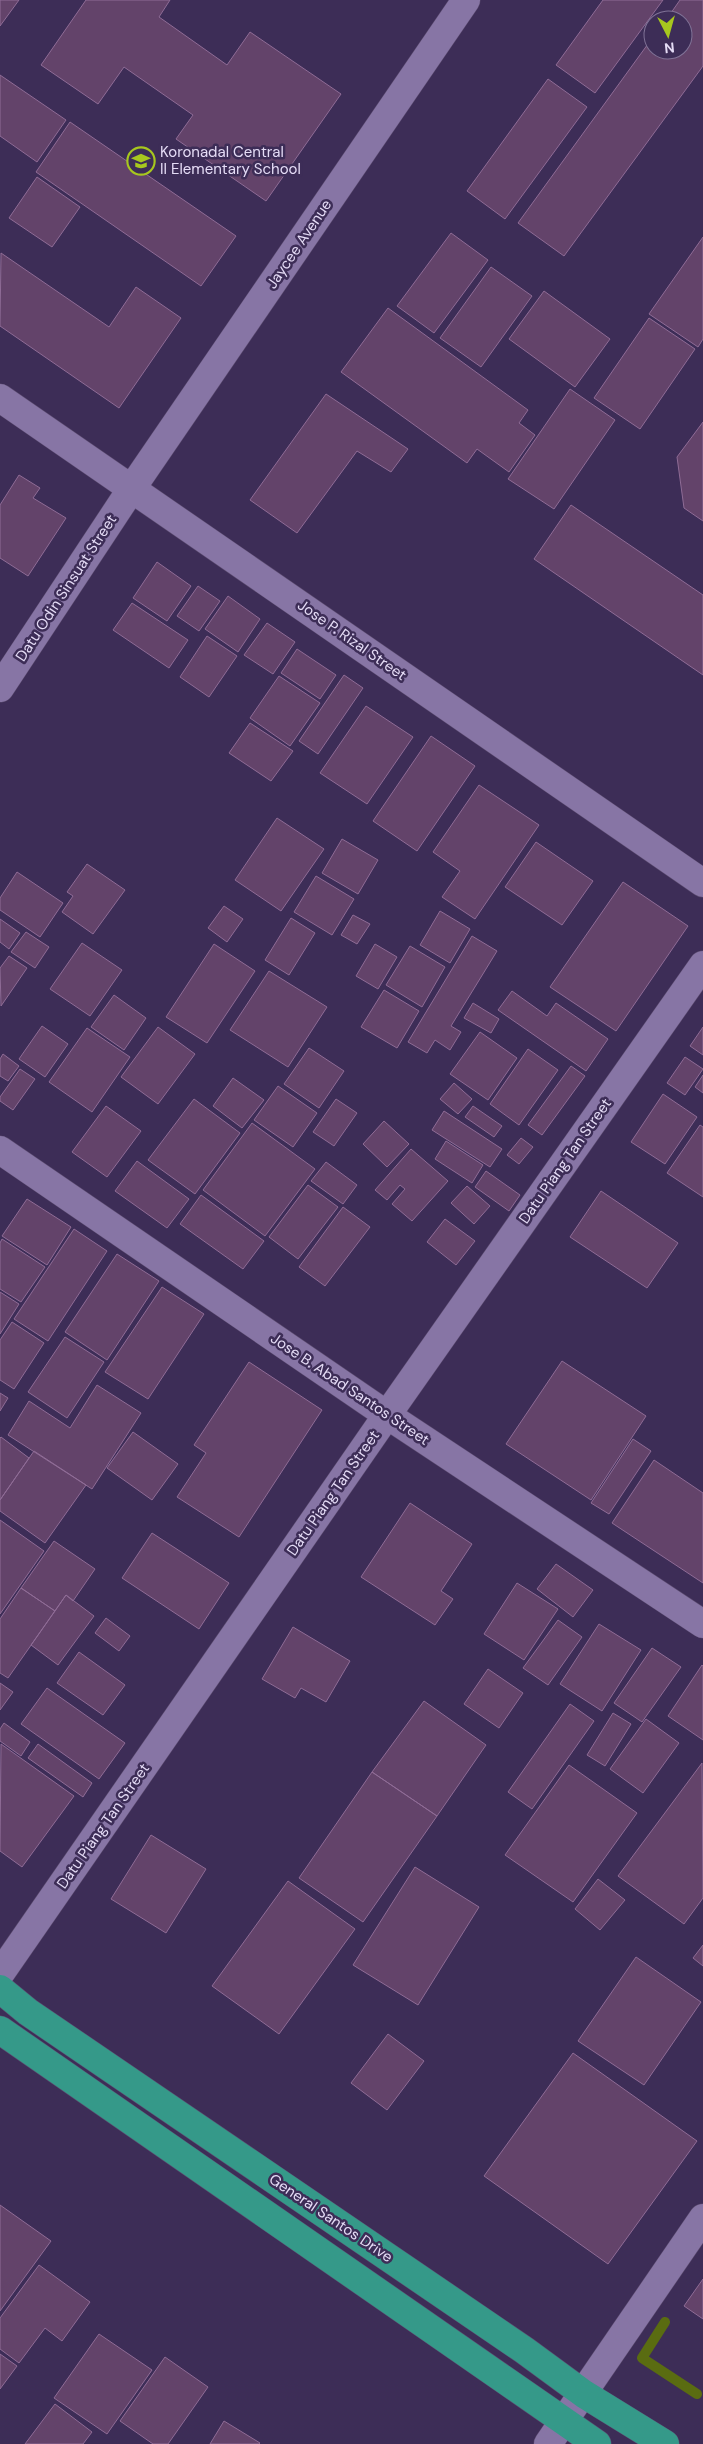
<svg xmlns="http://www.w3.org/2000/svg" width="703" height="2444" viewBox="0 0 703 2444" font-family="'DM Sans',sans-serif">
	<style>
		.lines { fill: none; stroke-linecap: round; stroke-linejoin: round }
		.stream { stroke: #5a6c11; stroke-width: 10 }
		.building { fill: #63436a; stroke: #8f6c96 }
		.minor-casing { stroke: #5b4b6f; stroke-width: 29 }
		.highway-casing { stroke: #5b4b6f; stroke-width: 29 }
		.minor { stroke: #8775a5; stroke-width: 28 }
		.highway { stroke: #359989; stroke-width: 28 }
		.labels { text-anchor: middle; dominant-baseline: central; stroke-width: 5; stroke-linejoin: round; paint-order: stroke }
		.poi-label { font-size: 15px; fill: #e5dcf6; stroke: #3d2d57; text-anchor: start }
		.street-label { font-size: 15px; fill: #e5dcf6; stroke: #3d2d57 }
	</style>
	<rect width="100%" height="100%" fill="#3d2d57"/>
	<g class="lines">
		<path class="stream" d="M665 2322 642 2358 697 2394"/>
	</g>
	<path class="building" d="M0 0H19L0 26Z
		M86 0H170L159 17 227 65 250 32 341 94 266 201 176 139 193 115 124 67 98 104 41 65Z
		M603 0H663L595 93 556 65Z
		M680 0H703V66L564 256 518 223 653 37V50H683V20H666Z
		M0 75 66 120 37 162 0 136Z
		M548 79 587 107 505 219 467 191Z
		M70 122 236 236 201 286 36 172Z
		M37 177 80 207 52 247 9 218Z
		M451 233 488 260 434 333 397 306Z
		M703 237V339L698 347 649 314Z
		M1 253 109 327 136 287 181 318 119 408 0 326Z
		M491 267 532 296 481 367 440 338Z
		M544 291 610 339 575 387 509 339Z
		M388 308 528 410 519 423 535 435 509 472 477 449 467 463 341 372Z
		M649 318 695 349 640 429 594 398Z
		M570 389 615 420 554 509 508 479Z
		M326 394 408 449 391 472 357 451 297 533 250 500Z
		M703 422V521L684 508 677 457Z
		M19 475 40 488 33 498 66 518 28 576 0 558V505Z
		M571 505 703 595V675L534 559Z
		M157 562 191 586 167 621 133 598Z
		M198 586 220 601 199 631 177 616Z
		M228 596 260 619 238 652 205 629Z
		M132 603 188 640 169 668 113 630Z
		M267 623 295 642 273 674 244 655Z
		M207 636 237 656 209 697 180 677Z
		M297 649 336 675 320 699 281 673Z
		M344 675 363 688 318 754 299 741Z
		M279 676 320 703 290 746 250 718Z
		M366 706 413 737 367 804 320 773Z
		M250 723 293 751 271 781 229 753Z
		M431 736 475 766 417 851 373 821Z
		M479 785 539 825 475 919 442 897 460 871 433 852Z
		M277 818 324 849 281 911 235 880Z
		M342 839 378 860 358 894 322 873Z
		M536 842 593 881 562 925 505 887Z
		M87 864 125 890 93 934 62 912 73 896 67 892Z
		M17 872 63 903 40 937 0 910V898Z
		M316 876 354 899 332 935 294 912Z
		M623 882 688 926 616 1031 550 987Z
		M224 906 243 919 227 942 208 928Z
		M440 911 470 929 450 963 420 945Z
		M353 915 370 924 357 944 341 935Z
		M291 918 315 933 289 975 265 960Z
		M0 919 20 933 9 949 0 942Z
		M26 932 49 947 35 968 11 952Z
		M472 936 497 951 451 1026 461 1032 450 1050 435 1040 427 1053 408 1042Z
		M82 943 122 970 90 1016 50 989Z
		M214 944 255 971 207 1043 166 1017Z
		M375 944 397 957 378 989 356 976Z
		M410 946 445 967 422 1007 386 985Z
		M9 956 27 968 1 1006 0 968Z
		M269 971 327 1007 288 1067 230 1030Z
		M384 990 419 1011 397 1048 361 1027Z
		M512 991 547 1016 556 1003 608 1039 586 1071 498 1010Z
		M114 995 146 1018 124 1050 91 1027Z
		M473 1003 499 1019 491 1033 464 1018Z
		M42 1026 68 1044 45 1077 19 1059Z
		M158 1027 195 1054 158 1104 121 1077Z
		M703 1027V1055L690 1046Z
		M87 1028 130 1057 92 1112 49 1082Z
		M480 1032 517 1058 488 1100 450 1074Z
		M309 1048 344 1071 319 1108 284 1084Z
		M528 1049 558 1070 519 1125 490 1104Z
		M3 1054 19 1066 8 1081 0 1076V1059Z
		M685 1057 703 1069 685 1095 667 1083Z
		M571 1066 585 1076 542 1135 528 1125Z
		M20 1069 35 1079 13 1110 0 1101V1097Z
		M703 1075V1093L695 1087Z
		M233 1078 264 1100 242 1128 213 1106Z
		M454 1083 472 1099 458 1114 440 1099Z
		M278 1086 317 1113 293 1147 254 1120Z
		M663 1094 697 1117 665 1164 631 1142Z
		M194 1099 240 1133 195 1194 148 1160Z
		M336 1099 357 1113 334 1146 313 1132Z
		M106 1106 141 1131 107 1177 72 1152Z
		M473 1106 502 1126 494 1137 465 1117Z
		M444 1111 502 1149 490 1167 432 1130Z
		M384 1121 409 1144 387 1167 363 1144Z
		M252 1123 315 1169 265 1236 203 1190Z
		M700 1125 703 1127V1197L667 1173Z
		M521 1138 533 1147 519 1164 507 1155Z
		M446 1141 483 1165 472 1183 435 1159Z
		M411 1149 448 1181 412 1221 392 1204 405 1189 400 1185 387 1200 375 1190Z
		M137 1161 189 1199 167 1228 115 1191Z
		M326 1162 357 1185 343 1204 311 1181Z
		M486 1171 520 1195 509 1211 475 1187Z
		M308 1185 338 1207 298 1259 269 1237Z
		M467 1186 490 1206 474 1224 451 1203Z
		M601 1191 678 1243 647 1288 570 1237Z
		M201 1195 264 1241 243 1269 180 1224Z
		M27 1199 71 1227 47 1265 2 1236Z
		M343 1207 370 1227 325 1286 299 1267Z
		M445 1219 475 1241 456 1265 427 1242Z
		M74 1229 107 1251 48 1341 14 1319Z
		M2 1239 45 1267 21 1302 0 1289V1243Z
		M117 1254 159 1281 107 1360 65 1332Z
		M162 1287 204 1314 148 1399 105 1372Z
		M0 1292 19 1304 0 1334Z
		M12 1322 44 1343 14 1389 0 1380V1340Z
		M65 1337 104 1362 67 1418 28 1392Z
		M562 1361 646 1416 591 1500 506 1444Z
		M249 1362 322 1410 239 1537 177 1497 206 1453 194 1445Z
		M97 1385 141 1413 92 1489 8 1435 29 1401 70 1428Z
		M0 1393 8 1398 0 1411Z
		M133 1432 178 1464 152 1500 107 1468Z
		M1 1437 29 1458 0 1500V1438Z
		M633 1439 651 1451 609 1514 591 1503Z
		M34 1451 86 1485 45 1543 0 1511V1500Z
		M654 1460 703 1493V1583L612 1523Z
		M410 1503 472 1544 441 1591 453 1599 435 1625 361 1577Z
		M0 1520 44 1551 0 1614Z
		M152 1533 229 1583 199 1629 122 1578Z
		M54 1541 95 1569 73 1601 66 1595 55 1611 21 1588Z
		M556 1564 593 1590 573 1617 537 1589Z
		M517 1583 558 1609 524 1660 484 1634Z
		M21 1588 55 1611 8 1678 0 1673V1619Z
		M66 1595 94 1616 58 1665 31 1645Z
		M106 1618 130 1636 119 1651 95 1633Z
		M558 1620 582 1637 548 1685 523 1668Z
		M599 1624 641 1650 602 1711 560 1684Z
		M293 1627 350 1661 326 1702 301 1688 295 1698 262 1679Z
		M652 1648 681 1667 642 1722 614 1703Z
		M79 1652 125 1685 103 1715 57 1683Z
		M702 1665 703 1666V1740L668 1716Z
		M488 1669 523 1693 499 1728 464 1704Z
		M0 1683 13 1692 0 1710Z
		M47 1688 125 1743 99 1779 21 1724Z
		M424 1701 486 1745 437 1816 372 1772Z
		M570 1704 594 1721 532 1809 508 1792Z
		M613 1713 631 1724 605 1766 587 1755Z
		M646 1719 679 1743 643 1793 610 1769Z
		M4 1723 30 1742 21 1756 0 1741V1729Z
		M1 1744 74 1796 22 1867 0 1851Z
		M38 1744 92 1783 83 1797 28 1758Z
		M702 1763 703 1898 684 1924 618 1876Z
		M569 1765 637 1813 573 1902 505 1855Z
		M372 1772 437 1816 363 1922 299 1878Z
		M151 1835 206 1869 166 1933 111 1899Z
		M415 1867 479 1907 418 2005 353 1965Z
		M598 1879 625 1900 600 1930 575 1909Z
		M288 1881 355 1929 279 2034 212 1986Z
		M703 1945V1966L693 1958Z
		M636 1957 701 2002 644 2085 578 2041Z
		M388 2034 424 2061 387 2110 351 2083Z
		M573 2053 697 2141 608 2264 484 2176Z
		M0 2205 51 2241 0 2311Z
		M39 2265 90 2302 62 2341 45 2328 19 2363 0 2349V2318Z
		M703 2279V2319L684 2306Z
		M99 2334 152 2370 107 2434 54 2398Z
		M0 2354 17 2366 0 2389Z
		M165 2357 208 2387 168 2444H153L120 2421Z
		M55 2404 92 2432 83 2444H25Z
		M224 2421 260 2443 259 2444H210Z"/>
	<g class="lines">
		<g class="minor-casing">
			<path id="minor" d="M0 398 703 883
				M0 688 132 488 466 0
				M0 1150 387 1415 703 1624
				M0 1974 387 1415 703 965
				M548 2444 703 2218"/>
		</g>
		<g class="highway-casing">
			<path id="highway" d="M0 1989 28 2012 524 2350 584 2394 665 2444
				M0 2030 597 2444"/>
		</g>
		<use href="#minor" class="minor"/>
		<use href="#highway" class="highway"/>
	</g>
	<defs>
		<g id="school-ring" transform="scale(1.4375)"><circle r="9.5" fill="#3d2d57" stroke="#a7c71e" stroke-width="1.5"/><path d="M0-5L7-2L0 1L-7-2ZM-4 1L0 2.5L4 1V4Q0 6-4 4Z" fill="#a7c71e"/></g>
	</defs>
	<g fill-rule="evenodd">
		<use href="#school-ring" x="141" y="161"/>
	</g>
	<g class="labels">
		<g class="poi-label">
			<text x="160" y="152">Koronadal Central<tspan x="160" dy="17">II Elementary School</tspan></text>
		</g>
		<g class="street-label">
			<text transform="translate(299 244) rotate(-56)">Jaycee Avenue</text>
			<text transform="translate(66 588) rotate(-57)">Datu Odin Sinsuat Street</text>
			<text transform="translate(352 640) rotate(35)">Jose P. Rizal Street</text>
			<text transform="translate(565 1161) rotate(-55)">Datu Piang Tan Street</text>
			<text transform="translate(350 1389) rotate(34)">Jose B. Abad Santos Street</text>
			<text transform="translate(333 1493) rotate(-55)">Datu Piang Tan Street</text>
			<text transform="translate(103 1826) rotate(-55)">Datu Piang Tan Street</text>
			<text transform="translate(331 2218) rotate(34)">General Santos Drive</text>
		</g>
	</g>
	<g transform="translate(668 35) rotate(174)"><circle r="24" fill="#3d2d57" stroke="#807397"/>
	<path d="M0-4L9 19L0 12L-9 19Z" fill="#a7c71e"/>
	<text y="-8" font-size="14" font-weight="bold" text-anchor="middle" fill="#e5dcf6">N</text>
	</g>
</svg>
